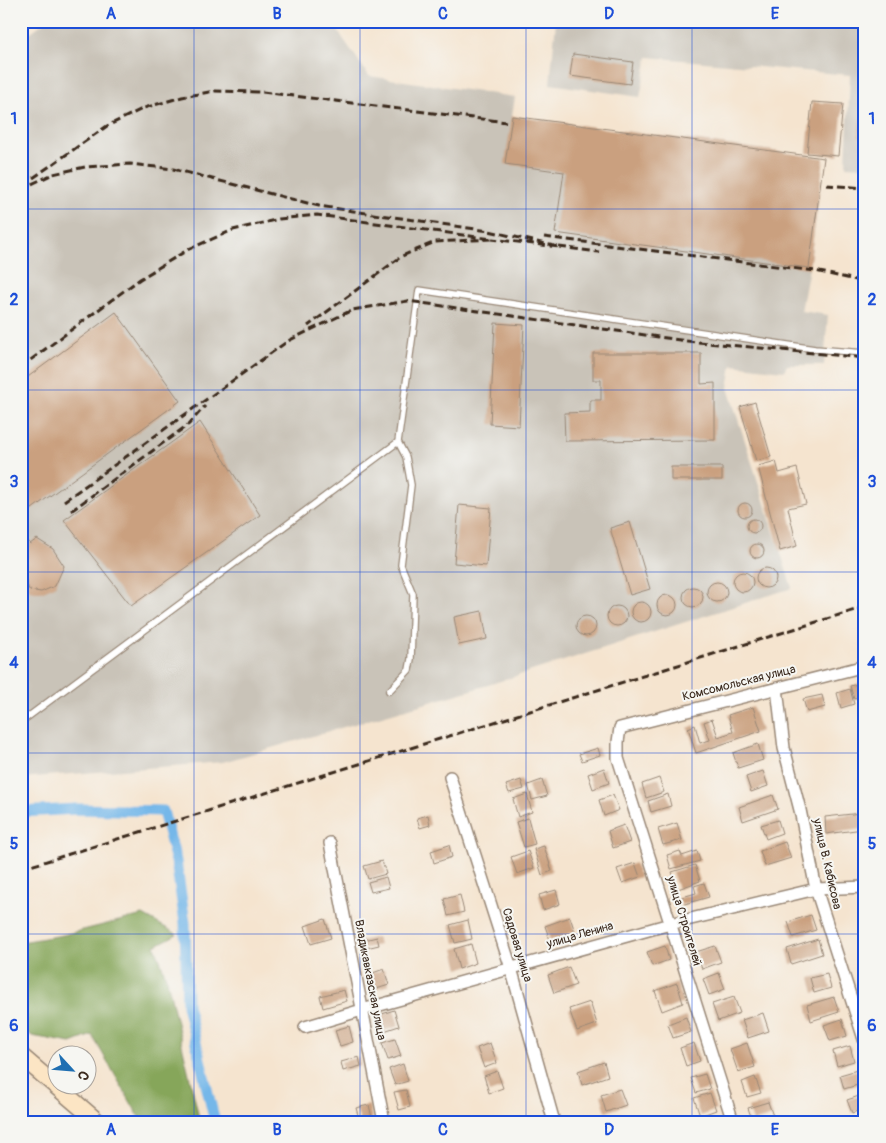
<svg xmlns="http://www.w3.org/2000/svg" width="886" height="1143" viewBox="0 0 886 1143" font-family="Pangolin,sans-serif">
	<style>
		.industrial { fill: #c9c3b8 }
		.forest { fill: #86a65a; stroke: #60683c }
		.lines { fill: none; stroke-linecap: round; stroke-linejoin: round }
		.canal { stroke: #74b7e9; stroke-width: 11 }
		.building { fill: #caa07f }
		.lane-casing { stroke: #988776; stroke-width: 8 }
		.street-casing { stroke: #988776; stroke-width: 14 }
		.secondary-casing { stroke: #988776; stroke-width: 19 }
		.lane { stroke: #fff; stroke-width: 5.5 }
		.street { stroke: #fff; stroke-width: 11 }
		.secondary { stroke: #fce5c4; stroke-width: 16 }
		.rail { stroke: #3b2a1e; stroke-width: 3; stroke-dasharray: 8 4; stroke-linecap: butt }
		.grid { fill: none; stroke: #1d4ed8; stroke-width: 1; stroke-opacity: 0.55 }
		.labels { text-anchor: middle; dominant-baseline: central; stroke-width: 4; stroke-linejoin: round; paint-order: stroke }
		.street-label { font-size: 12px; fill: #3b2a1e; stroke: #f6f6f2 }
		.neatline { fill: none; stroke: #1d4ed8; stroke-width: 2 }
		.grid-label { font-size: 16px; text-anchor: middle; font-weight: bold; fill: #1d4ed8 }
	</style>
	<rect width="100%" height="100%" fill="#f6f6f2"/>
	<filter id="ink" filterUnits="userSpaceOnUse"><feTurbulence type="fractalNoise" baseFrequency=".02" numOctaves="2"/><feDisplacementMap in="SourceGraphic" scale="10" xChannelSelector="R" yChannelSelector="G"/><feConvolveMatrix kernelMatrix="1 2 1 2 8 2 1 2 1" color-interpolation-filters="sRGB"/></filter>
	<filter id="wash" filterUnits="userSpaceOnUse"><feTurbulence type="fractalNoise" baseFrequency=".0096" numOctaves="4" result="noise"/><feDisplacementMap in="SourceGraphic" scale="20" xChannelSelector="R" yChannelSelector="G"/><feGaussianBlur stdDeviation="1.12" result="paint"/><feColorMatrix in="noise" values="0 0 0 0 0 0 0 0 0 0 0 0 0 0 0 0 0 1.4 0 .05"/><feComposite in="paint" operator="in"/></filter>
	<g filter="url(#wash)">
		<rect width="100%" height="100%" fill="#f5e4cf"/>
		<path class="industrial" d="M46 21H331L369 76 515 97 512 116 824 158 809 268 801 311 828 315 824 365H787L784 371 732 365 728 388 792 588 472 690 223 762 21 778V39Z
			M556 21H865V167L846 166 850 75 648 57 640 97 550 84Z"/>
		<path class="forest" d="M143 915 177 934 155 946 167 980 200 1122H142L92 1035 71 1043 32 1036 21 1027V942L63 935Z"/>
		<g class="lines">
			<path class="canal" d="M21 812 77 809 163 811 176 861 185 923 187 1005 215 1122"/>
		</g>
		<g id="blocks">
			<path class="building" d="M836 21H865V26L836 22Z
				M573 54 633 62 630 84 570 76Z
				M812 102 843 104 838 156 807 153Z
				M862 109 865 110V138L858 137Z
				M512 116 824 158 809 268 555 233 564 172 505 164Z
				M116 312 180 401 21 517V382Z
				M495 323 524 325 519 426 490 424Z
				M593 353H701V384L715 383V440L565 441 564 413 590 412V400H601V380H593Z
				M755 402 771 457 756 461 740 407Z
				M200 422 260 515 131 606 64 520Z
				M776 461 779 473 797 468 806 504 788 508 797 546 780 551 758 466Z
				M671 467H722V480H671Z
				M738 510a7 7 0 1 1 14 0a7 7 0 1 1-14 0Z
				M459 505 491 508 486 566 454 563Z
				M747 526a7 7 0 1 1 14 0a7 7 0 1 1-14 0Z
				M630 522 650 589 630 595 610 528Z
				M21 534 30 544 37 539 53 549 64 566 55 586 41 592 29 590 22 569 26 555 21 549Z
				M750 551a7 7 0 1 1 14 0a7 7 0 1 1-14 0Z
				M756 578a10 10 0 1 1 20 0a10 10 0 1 1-20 0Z
				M733 582a10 10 0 1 1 20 0a10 10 0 1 1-20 0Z
				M707 592a10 10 0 1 1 20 0a10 10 0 1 1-20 0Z
				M683 597a10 10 0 1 1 20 0a10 10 0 1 1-20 0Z
				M657 605a10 10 0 1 1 20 0a10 10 0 1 1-20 0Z
				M631 612a10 10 0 1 1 20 0a10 10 0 1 1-20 0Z
				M607 616a10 10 0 1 1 20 0a10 10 0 1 1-20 0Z
				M482 611 487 639 459 645 454 617Z
				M576 626a10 10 0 1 1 20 0a10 10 0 1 1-20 0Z
				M865 682V696L854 699 850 686Z
				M850 689 854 704 841 708 837 693Z
				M822 695 825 707 807 712 803 699Z
				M753 707 761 731 696 753 688 728 695 725 700 743 710 740 704 722 712 719 718 737 733 732 728 715Z
				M758 744 763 760 738 768 733 753Z
				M598 748 600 755 582 761 579 754Z
				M604 768 609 783 593 789 588 774Z
				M763 771 768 786 751 792 746 777Z
				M659 778 664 792 646 798 642 784Z
				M521 780 524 789 509 793 506 785Z
				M542 780 547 796 532 800 528 785Z
				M527 794 532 812 518 817 513 799Z
				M668 794 671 806 651 812 648 801Z
				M613 795 619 810 604 816 599 800Z
				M773 795 778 809 743 821 739 807Z
				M861 813 863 829 826 834 825 817Z
				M428 815 430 825 420 828 417 818Z
				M528 818 535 844 524 847 516 822Z
				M778 820 782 833 766 839 761 825Z
				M677 823 682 840 663 845 658 829Z
				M624 825 630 842 613 848 608 831Z
				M785 842 791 858 765 866 760 851Z
				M449 845 452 857 434 863 431 851Z
				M544 846 552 871 542 875 534 849Z
				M528 851 534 868 517 874 511 857Z
				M680 851 682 856 697 851 700 861 671 869 667 855Z
				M382 861 386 874 368 879 364 866Z
				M635 863 640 877 622 883 617 869Z
				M695 865 700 881 678 889 672 872Z
				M386 877 389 888 371 892 368 882Z
				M704 883 709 897 681 905 679 898 696 893 694 886Z
				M556 890 560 904 543 910 539 895Z
				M460 895 464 912 448 916 444 899Z
				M811 915 816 930 793 937 788 922Z
				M570 917 575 932 550 940 545 926Z
				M325 919 331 938 311 944 305 926Z
				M468 920 472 939 455 943 450 925Z
				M377 937 379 945 362 949 360 941Z
				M818 939 822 954 791 964 787 949Z
				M471 944 476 963 459 969 454 949Z
				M665 946 669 960 652 966 647 952Z
				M715 946 721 962 702 969 696 952Z
				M569 967 576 985 554 993 548 975Z
				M384 969 389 985 373 990 367 975Z
				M719 973 725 989 709 995 703 979Z
				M827 974 831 988 814 993 810 978Z
				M677 983 683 1003 662 1011 655 991Z
				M344 990 347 1001 323 1008 320 996Z
				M734 997 740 1013 718 1021 712 1004Z
				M834 997 839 1012 811 1021 807 1005Z
				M590 1002 597 1024 577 1031 569 1009Z
				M394 1010 399 1026 381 1032 376 1016Z
				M763 1013 769 1031 748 1038 742 1020Z
				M686 1017 691 1032 673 1038 668 1024Z
				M842 1019 847 1036 830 1041 824 1025Z
				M349 1026 353 1042 340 1046 335 1030Z
				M395 1039 401 1056 388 1060 382 1043Z
				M490 1043 497 1063 484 1068 477 1048Z
				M694 1043 700 1061 686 1066 680 1048Z
				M747 1043 755 1067 738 1072 730 1049Z
				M850 1046 854 1061 837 1066 833 1051Z
				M359 1057 361 1066 343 1071 341 1062Z
				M604 1062 608 1076 582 1085 578 1071Z
				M403 1064 408 1081 395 1085 389 1069Z
				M857 1070 861 1084 844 1089 840 1075Z
				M497 1071 503 1088 489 1093 484 1076Z
				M705 1074 710 1089 696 1093 691 1078Z
				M755 1077 761 1093 747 1097 742 1082Z
				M620 1089 626 1105 606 1112 601 1095Z
				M406 1090 410 1107 399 1110 394 1092Z
				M710 1093 716 1110 700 1116 694 1098Z
				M865 1094V1108L852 1113 847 1100Z
				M768 1102 773 1116 753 1122 748 1108Z
				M369 1105 373 1122H360L356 1108Z"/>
		</g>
	</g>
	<g filter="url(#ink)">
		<use href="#blocks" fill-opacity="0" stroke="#988776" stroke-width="1"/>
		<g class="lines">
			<g class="lane-casing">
				<path id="lane" d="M389 691 409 670 411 659 413 594 401 565 411 485 406 457 398 442
					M21 722 398 442 419 290 815 349 865 353"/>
			</g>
			<g class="street-casing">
				<path id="street" d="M777 688 784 748 800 810 816 889 865 1042
					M450 777 511 968 554 1122
					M330 843 384 1122
					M305 1027 362 1010 670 924 816 889 865 887
					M21 1119 24 1122
					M733 1122 618 758V742L620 728 865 666"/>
			</g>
			<g class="secondary-casing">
				<path id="secondary" d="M21 1056 98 1122"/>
			</g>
			<use href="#lane" class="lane"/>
			<use href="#street" class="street"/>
			<use href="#secondary" class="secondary"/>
			<path class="rail" d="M33 178 107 126 144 108 182 97 215 91 262 92 506 122
				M826 185 865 188
				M21 189 53 174 85 167 130 164 173 169 319 206 489 231 559 247 492 239
				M544 237 815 271 865 282
				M559 247 599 252
				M21 367 140 279 189 249 233 230 279 219 317 215 492 239 435 242 402 256 308 326
				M64 501 288 341 352 310 408 301 687 341 865 358
				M71 511 189 424 205 406
				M21 869 865 607"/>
		</g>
	</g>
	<path class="grid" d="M194 21V1122M360 21V1122M526 21V1122M692 21V1122M21 209H865M21 390H865M21 572H865M21 753H865M21 934H865"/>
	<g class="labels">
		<g class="street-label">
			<text transform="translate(739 683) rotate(-14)">Комсомольская улица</text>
			<text transform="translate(827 864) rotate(77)">улица В. Кабисова</text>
			<text transform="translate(684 921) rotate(73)">улица Строителей</text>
			<text transform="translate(580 935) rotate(-16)">улица Ленина</text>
			<text transform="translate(517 945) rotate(73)">Садовая улица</text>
			<text transform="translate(370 980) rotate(79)">Владикавказская улица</text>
		</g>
	</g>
	<rect width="886" height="1143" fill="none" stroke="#f6f6f2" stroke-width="55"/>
	<g transform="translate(72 1070) rotate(116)"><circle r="24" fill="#f6f6f2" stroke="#aba49d"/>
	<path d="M0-4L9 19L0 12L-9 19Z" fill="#1f6fb2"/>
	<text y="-8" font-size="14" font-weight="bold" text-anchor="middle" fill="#3b2a1e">С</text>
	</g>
	<rect x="28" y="28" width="830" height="1088" class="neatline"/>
	<g class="grid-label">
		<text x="111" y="19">A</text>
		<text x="277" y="19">B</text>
		<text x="443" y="19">C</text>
		<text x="609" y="19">D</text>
		<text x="775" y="19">E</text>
		<text x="14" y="124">1</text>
		<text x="872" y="124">1</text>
		<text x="14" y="305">2</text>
		<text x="872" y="305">2</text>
		<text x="14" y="487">3</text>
		<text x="872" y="487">3</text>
		<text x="14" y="668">4</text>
		<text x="872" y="668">4</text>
		<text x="14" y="849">5</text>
		<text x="872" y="849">5</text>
		<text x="14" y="1031">6</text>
		<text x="872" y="1031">6</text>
		<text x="111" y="1135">A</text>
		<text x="277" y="1135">B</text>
		<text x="443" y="1135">C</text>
		<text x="609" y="1135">D</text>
		<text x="775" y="1135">E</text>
	</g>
</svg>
